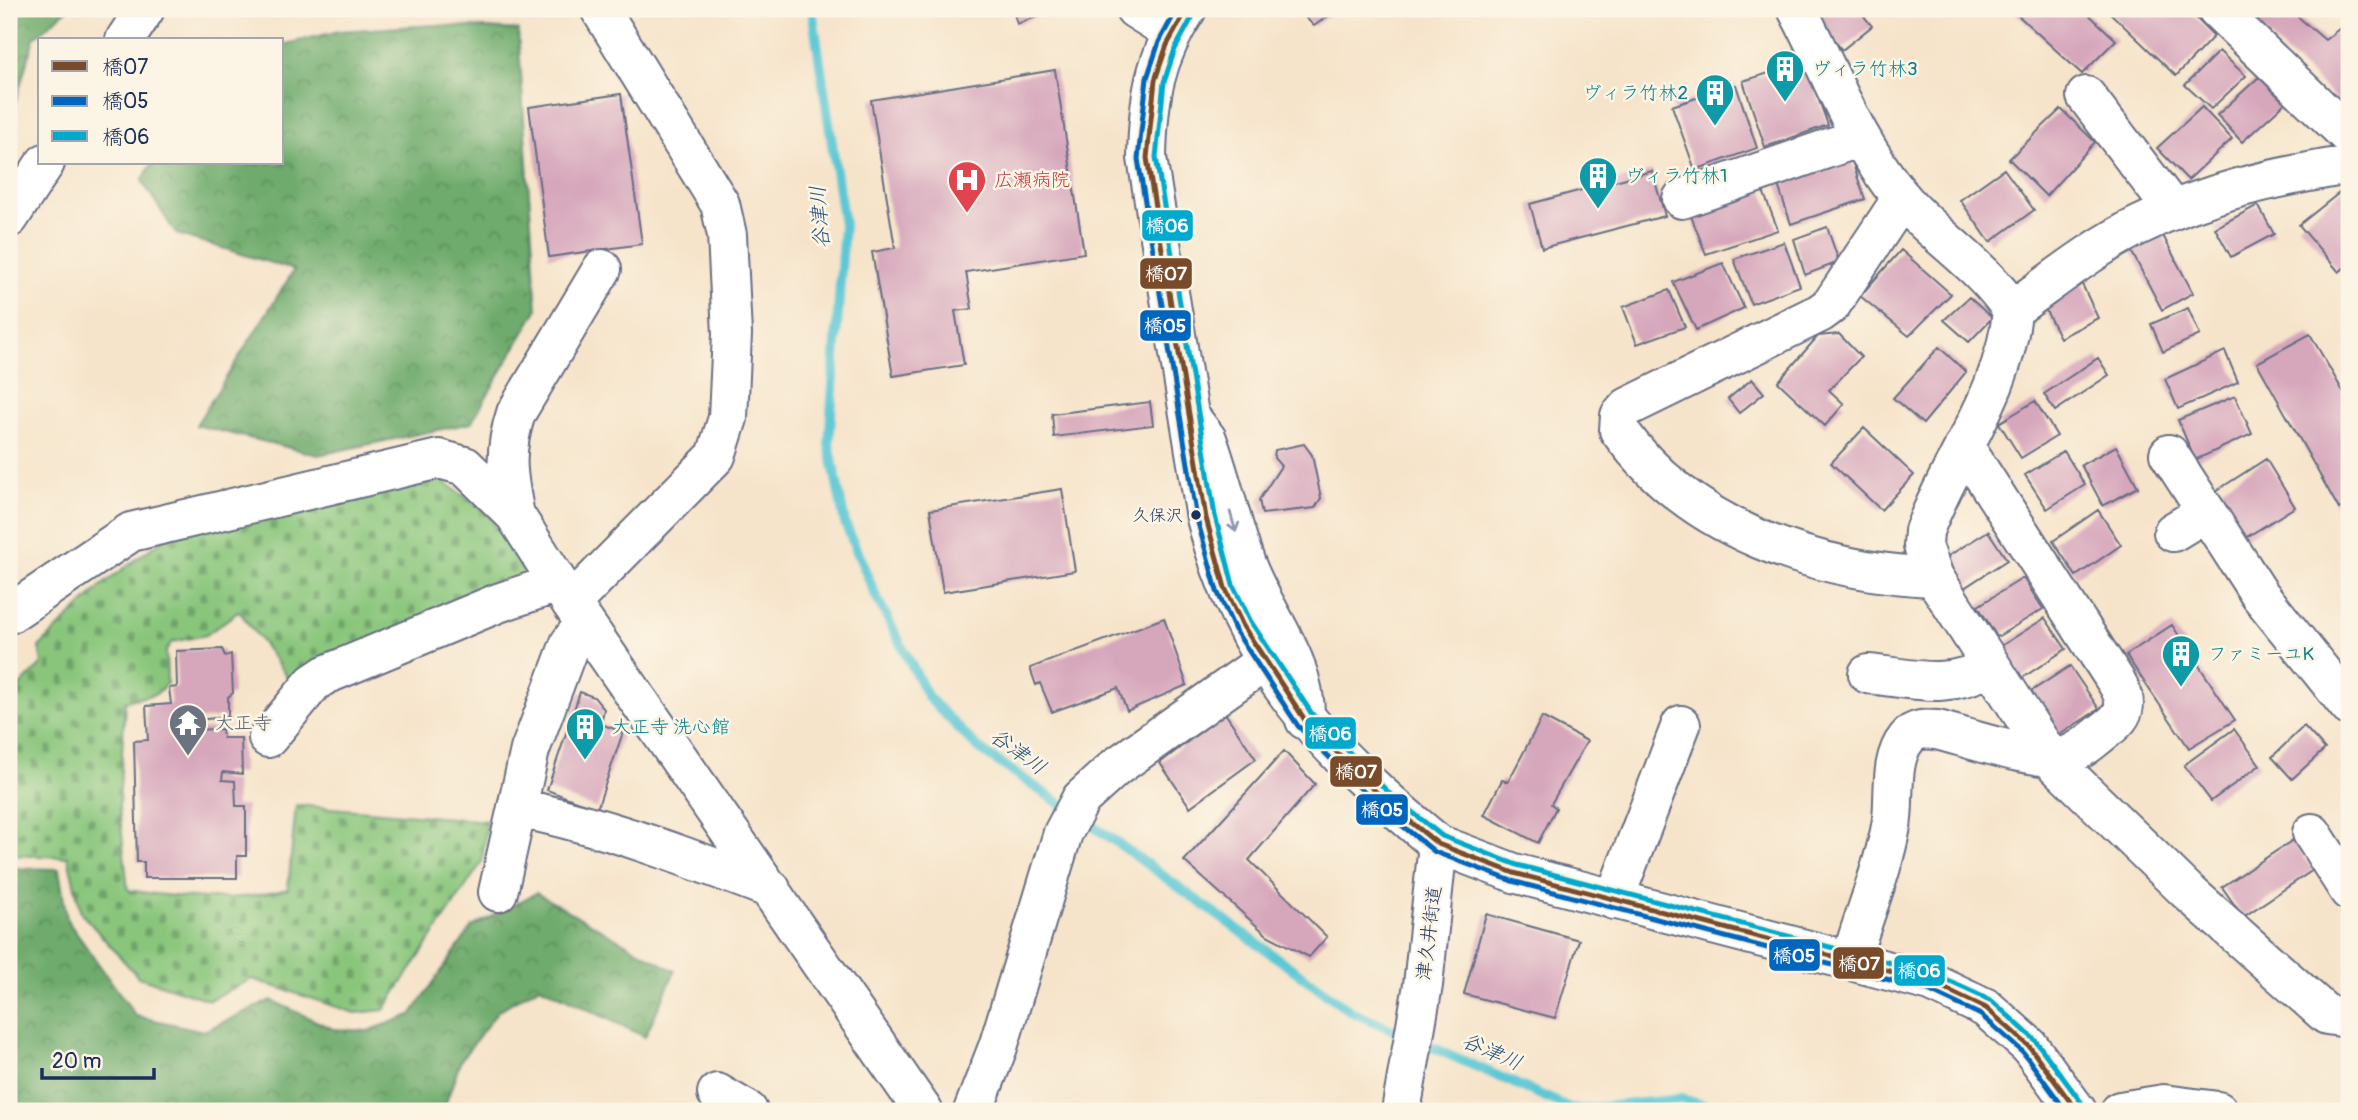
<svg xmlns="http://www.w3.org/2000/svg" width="2358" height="1120" viewBox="0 0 2358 1120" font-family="Pangolin,'Klee One',sans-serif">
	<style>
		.forest { fill: url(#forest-crowns); stroke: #446d65; stroke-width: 2 }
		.cemetery { fill: url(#cemetery-stones); stroke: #527a6d; stroke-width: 2 }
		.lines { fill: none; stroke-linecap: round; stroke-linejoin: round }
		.stream { stroke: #5cc8d5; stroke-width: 10 }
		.building { fill: #d6a6bb }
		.minor-casing { stroke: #686e84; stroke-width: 42 }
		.major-casing { stroke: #686e84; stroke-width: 42 }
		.highway-casing { stroke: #686e84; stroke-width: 42 }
		.minor { stroke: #fff; stroke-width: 38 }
		.major { stroke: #fff; stroke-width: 38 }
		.highway { stroke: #fff; stroke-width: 38 }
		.bus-1-casing { stroke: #fcf5e5; stroke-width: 10 }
		.bus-2-casing { stroke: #fcf5e5; stroke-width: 10 }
		.bus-3-casing { stroke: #fcf5e5; stroke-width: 10 }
		.bus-1 { stroke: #7a4b2a; stroke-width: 5 }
		.bus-2 { stroke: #0065bd; stroke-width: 5 }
		.bus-3 { stroke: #00a9ce; stroke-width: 5 }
		.oneway { stroke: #8d97ae }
		.bus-dot { fill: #1b2f5e; stroke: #fcf5e5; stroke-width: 2.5 }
		.labels { text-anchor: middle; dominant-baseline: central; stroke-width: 5; stroke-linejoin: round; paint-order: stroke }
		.bus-label { font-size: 17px; fill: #1b2f5e; stroke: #fcf5e5; text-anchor: end }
		.culture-label { font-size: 19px; fill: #0d838f; stroke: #fcf5e5; text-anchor: start }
		.health-label { font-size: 19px; fill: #be3a42; stroke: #fcf5e5; text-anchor: start }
		.worship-label { font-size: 19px; fill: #5b616d; stroke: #fcf5e5; text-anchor: start }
		.street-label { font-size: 19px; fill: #1b2f5e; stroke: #fcf5e5 }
		.water-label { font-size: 21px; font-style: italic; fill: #2b557c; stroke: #fcf5e5 }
		.line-badge { stroke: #fcf5e5; stroke-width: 2.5 }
		.badge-label { font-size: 19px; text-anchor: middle; font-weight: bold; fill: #fff }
	</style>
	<defs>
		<pattern id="forest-crowns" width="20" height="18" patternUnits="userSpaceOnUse" patternTransform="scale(1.75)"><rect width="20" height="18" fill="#6eab6c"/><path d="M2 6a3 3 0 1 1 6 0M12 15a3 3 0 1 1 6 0" fill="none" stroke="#5a8c5c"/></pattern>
		<pattern id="cemetery-stones" width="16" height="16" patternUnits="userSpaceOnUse" patternTransform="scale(1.75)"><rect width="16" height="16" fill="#89c67c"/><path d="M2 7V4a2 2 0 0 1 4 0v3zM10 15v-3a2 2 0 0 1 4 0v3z" fill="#6fa169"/></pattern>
	</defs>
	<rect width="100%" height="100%" fill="#fcf5e5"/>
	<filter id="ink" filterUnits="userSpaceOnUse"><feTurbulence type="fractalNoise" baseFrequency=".0143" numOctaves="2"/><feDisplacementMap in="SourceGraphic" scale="14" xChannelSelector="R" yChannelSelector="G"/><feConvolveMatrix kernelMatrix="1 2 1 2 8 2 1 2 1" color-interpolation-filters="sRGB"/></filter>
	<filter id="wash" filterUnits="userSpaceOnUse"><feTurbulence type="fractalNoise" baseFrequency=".00686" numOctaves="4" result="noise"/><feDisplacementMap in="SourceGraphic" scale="28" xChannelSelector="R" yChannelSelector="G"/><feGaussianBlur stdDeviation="1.57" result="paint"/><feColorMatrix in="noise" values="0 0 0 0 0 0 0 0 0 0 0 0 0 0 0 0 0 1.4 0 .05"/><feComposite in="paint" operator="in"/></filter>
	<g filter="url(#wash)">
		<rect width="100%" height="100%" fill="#f6e4ca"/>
		<path class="forest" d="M9 9H68L34 38 9 124Z
			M434 25 518 30 537 310 471 423 318 455 196 425 294 270 176 234 142 181 152 163H282V45L339 31Z
			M9 868 59 869 67 920 136 1016 204 1031 271 1000 333 1029 368 1031 411 1015 472 927 536 893 675 971 645 1037 540 986 498 1011 461 1060 443 1111H9Z"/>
		<path class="cemetery" d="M431 473 485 511 532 579 288 678 239 611 206 635 172 642 166 651 167 683 156 694 125 701 119 807 128 890C185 899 231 903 288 889L296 805 487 821 482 862 384 1010 355 1013 252 979 209 1000 138 977 81 913 68 857 9 855V697L42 664 39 647 102 585 166 537Z"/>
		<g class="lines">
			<path class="stream" d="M812 9 844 225 829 444 845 523 875 594 928 697 978 748 1115 841 1352 1012 1575 1110 1682 1099 1724 1111"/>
		</g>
		<g id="blocks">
			<path class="building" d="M1013 9H1035L1038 16 1017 24Z
				M1305 9H1338L1314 26 1304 16Z
				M1824 9H1858L1872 26 1842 50 1815 16Z
				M2011 9H2083L2116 40 2082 74Z
				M2111 9H2187L2214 36 2176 76 2108 11Z
				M2268 9H2289L2325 40 2349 21V111L2254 23Z
				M2219 51 2246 76 2211 109 2185 85Z
				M1805 62 1828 125 1765 147 1743 81Z
				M1055 70 1084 253 966 272 972 309 955 311 964 365 893 376 872 252 895 248 871 100Z
				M2259 77 2285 103 2242 142 2217 115Z
				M1736 85 1757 148 1695 170 1672 106Z
				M621 94 642 244 549 257 529 107Z
				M2202 107 2232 139 2188 180 2157 148Z
				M2061 109 2095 142 2046 196 2009 159Z
				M1852 161 1865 199 1791 224 1778 185Z
				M2004 169 2034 210 1990 242 1960 200Z
				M1652 171 1665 216 1542 248 1530 204Z
				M2349 185V264L2339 272 2299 225Z
				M1763 191 1778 230 1706 254 1691 216Z
				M2258 205 2274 234 2231 257 2215 228Z
				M2158 226 2193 293 2162 310 2127 243Z
				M1827 227 1839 262 1805 275 1794 239Z
				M1784 242 1800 286 1751 304 1734 259Z
				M1901 250 1951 294 1909 336 1860 296Z
				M1723 263 1744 308 1696 330 1673 282Z
				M2081 282 2098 318 2060 338 2042 303Z
				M1669 290 1685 327 1637 344 1623 307Z
				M1969 297 1992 318 1969 342 1944 320Z
				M2188 308 2200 335 2163 352 2151 324Z
				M1839 334 1861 357 1829 390 1844 404 1825 426 1778 382 1818 336Z
				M2310 334 2349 402V503L2339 509 2257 363Z
				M1939 347 1966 372 1923 424 1893 398Z
				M2225 351 2238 382 2178 409 2165 379Z
				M2098 358 2109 375 2055 411 2044 394Z
				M1752 379 1764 393 1739 413 1728 399Z
				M2235 396 2252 434 2195 460 2178 420Z
				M2035 401 2057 436 2021 458 1999 423Z
				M1150 402 1153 425 1054 437 1052 414Z
				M1864 428 1914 475 1881 510 1831 463Z
				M1304 444 1312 455 1321 498 1315 508 1262 514 1259 500 1281 466 1274 458 1275 450Z
				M2116 446 2138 487 2103 506 2081 465Z
				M2064 451 2085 485 2047 509 2025 475Z
				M2266 459 2295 507 2245 538 2216 491Z
				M1062 489 1075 571 943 592 930 510Z
				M2098 510 2121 545 2076 576 2053 541Z
				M1988 531 2007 560 1964 588 1945 558Z
				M2023 578 2043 609 1997 637 1978 606Z
				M1164 618 1187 685 1127 711 1118 688 1052 712 1040 683 1036 685 1030 668Z
				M2045 618 2066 649 2019 680 1998 648Z
				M2172 625 2235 720 2189 748 2126 655Z
				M222 649 225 656 231 654 233 693 228 697V717L184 721 185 730 222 729 223 738H241L242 774 223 772 222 780 235 781 236 806H246V856H237V878H144V862H137L134 741 148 740 146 706 171 704 169 688 177 687 176 651Z
				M2070 666 2099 709 2053 739 2024 696Z
				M580 692 594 697 604 709 601 724 623 732 597 809 547 790Z
				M1225 713 1256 759 1190 807 1160 763Z
				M1542 717 1587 741 1551 804 1556 808 1538 843 1484 815 1502 780 1508 782Z
				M2304 726 2325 749 2292 779 2272 757Z
				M2234 729 2260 765 2211 801 2184 765Z
				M1284 751 1315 784 1249 860 1327 937 1309 957 1267 935 1184 861Z
				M2293 840 2313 870 2243 917 2222 887Z
				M1486 914 1579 940 1555 1018 1464 994Z"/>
		</g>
	</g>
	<g filter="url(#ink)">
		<use href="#blocks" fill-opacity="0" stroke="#686e84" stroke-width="2"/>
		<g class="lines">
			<g class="minor-casing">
				<path id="minor" d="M1135 9 1172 32
					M1797 9C1832 74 1852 137 1900 196 1934 237 1982 264 2012 310 2006 391 1952 457 1924 531L1923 546 1934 577 2051 759 2186 890 2327 1015 2341 1017 2349 1013
					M2217 9 2349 136
					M125 40 145 9
					M2086 96 2173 210
					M1902 198 1831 305 1820 313 1628 407 1620 416 1619 430C1690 530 1817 572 1934 577
					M1682 199 1858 138
					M9 218 45 163
					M2012 310C2053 281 2093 248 2138 226 2205 192 2275 177 2349 165
					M1194 422 1207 439C1222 480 1231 523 1246 564 1266 617 1307 660 1305 720
					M2169 454 2260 595 2349 706
					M515 515C507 475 503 453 516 413L602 269
					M2173 532 2206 512
					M571 603 716 456 728 418 732 334 727 235 720 204 600 9
					M9 614 131 532 439 459 465 466 515 515 571 603 923 1111
					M1868 674C1918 679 1944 690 1990 667
					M268 738 313 683 325 675 498 603 558 583
					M518 808C606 826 687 857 771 889
					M2312 833 2349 891
					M498 892 530 750 570 643 585 623
					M1614 900 1681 725
					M1851 960C1863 916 1883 871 1891 826 1896 799 1888 761 1907 738 1915 728 1926 729 1937 730 1966 737 2043 764 2068 755 2083 750 2096 737 2108 728 2127 714 2128 702 2117 683L1964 446
					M717 1093 748 1111
					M973 1111 998 1047 1063 833 1081 799 1116 767 1264 662"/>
			</g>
			<g class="major-casing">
				<path id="major" d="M1438 844 1514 873 1931 982 1986 1008 2029 1046 2077 1111
					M2120 1111 2164 1104 2218 1111"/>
			</g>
			<g class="highway-casing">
				<path id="highway" d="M1187 9C1154 59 1148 99 1147 158L1206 518C1242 665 1324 750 1438 844L1423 985 1401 1111"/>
			</g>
			<use href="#minor" class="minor"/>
			<use href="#major" class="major"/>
			<use href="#highway" class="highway"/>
			<g class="bus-1-casing">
				<path id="bus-1" d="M1187 9 1167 45 1155 80 1147 158 1206 518 1225 588 1243 626 1305 720 1385 801 1438 844 1514 873 1931 982 1986 1008 2029 1046 2077 1111"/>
			</g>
			<g class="bus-2-casing">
				<path id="bus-2" d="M1177 9 1159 42 1147 78 1138 159 1197 519 1217 591 1235 630 1298 726 1379 807 1435 852 1512 881 1928 990 1981 1015 2023 1052 2066 1111"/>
			</g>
			<g class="bus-3-casing">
				<path id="bus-3" d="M1194 14 1175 49 1164 82 1156 157 1215 516 1233 585 1251 622 1312 714 1391 795 1442 836 1517 865 1933 974 1992 1001 2035 1040 2084 1106"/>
			</g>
			<use href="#bus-1" class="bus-1"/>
			<use href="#bus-2" class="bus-2"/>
			<use href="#bus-3" class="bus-3"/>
		</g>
		<defs><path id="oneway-shaft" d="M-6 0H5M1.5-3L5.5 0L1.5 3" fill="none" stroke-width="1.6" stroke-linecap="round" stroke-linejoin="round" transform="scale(1.75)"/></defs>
		<use class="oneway" href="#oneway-shaft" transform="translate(1233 522) rotate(74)"/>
	</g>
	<defs>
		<g id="building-pin" transform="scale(2.0125)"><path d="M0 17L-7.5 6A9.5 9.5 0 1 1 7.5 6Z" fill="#0f9aa8" stroke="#fcf5e5"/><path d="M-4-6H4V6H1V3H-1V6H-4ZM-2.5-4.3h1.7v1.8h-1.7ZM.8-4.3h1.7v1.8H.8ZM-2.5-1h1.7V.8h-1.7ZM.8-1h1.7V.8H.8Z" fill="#fff"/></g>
		<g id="hospital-pin" transform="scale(2.0125)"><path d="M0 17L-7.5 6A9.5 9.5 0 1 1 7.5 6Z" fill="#e0444e" stroke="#fcf5e5"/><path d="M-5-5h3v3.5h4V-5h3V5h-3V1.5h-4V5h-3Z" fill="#fff"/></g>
		<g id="temple-pin" transform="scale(2.0125)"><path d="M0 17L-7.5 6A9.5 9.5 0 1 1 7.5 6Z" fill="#6b7280" stroke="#fcf5e5"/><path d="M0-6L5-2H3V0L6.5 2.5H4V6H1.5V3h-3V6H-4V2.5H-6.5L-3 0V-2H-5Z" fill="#fff"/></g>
	</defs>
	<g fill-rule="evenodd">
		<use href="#building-pin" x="1785" y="69"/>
		<use href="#building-pin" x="1715" y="93"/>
		<use href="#building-pin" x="1598" y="176"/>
		<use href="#hospital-pin" x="967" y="180"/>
		<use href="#building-pin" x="2181" y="654"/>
		<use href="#temple-pin" x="188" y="723"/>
		<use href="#building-pin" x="585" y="727"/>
	</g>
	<circle class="bus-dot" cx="1196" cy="515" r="6"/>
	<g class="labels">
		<g class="bus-label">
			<text x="1183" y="515">久保沢</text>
		</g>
		<g class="culture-label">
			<text x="1812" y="69">ヴィラ竹林3</text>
			<text x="1688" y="93" text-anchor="end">ヴィラ竹林2</text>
			<text x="1625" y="176">ヴィラ竹林1</text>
			<text x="2208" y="654">ファミーユK</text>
			<text x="612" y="727">大正寺 洗心館</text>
		</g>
		<g class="health-label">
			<text x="994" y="180">広瀬病院</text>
		</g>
		<g class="worship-label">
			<text x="215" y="723">大正寺</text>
		</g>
		<g class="street-label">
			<text transform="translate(1429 933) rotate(-83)">津久井街道</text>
		</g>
		<g class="water-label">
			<text transform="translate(820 217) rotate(-94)">谷津川</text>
			<text transform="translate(1018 752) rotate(36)">谷津川</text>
			<text transform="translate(1492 1052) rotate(24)">谷津川</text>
		</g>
	</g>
	<g class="line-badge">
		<rect x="1141" y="209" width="53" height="33" rx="7" fill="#00a9ce"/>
		<rect x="1139" y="257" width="54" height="33" rx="7" fill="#7a4b2a"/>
		<rect x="1139" y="309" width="53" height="33" rx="7" fill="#0065bd"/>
		<rect x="1304" y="716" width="53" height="34" rx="7" fill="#00a9ce"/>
		<rect x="1329" y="755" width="54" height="33" rx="7" fill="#7a4b2a"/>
		<rect x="1355" y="793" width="54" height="33" rx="7" fill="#0065bd"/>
		<rect x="1768" y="938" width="53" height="34" rx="7" fill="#0065bd"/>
		<rect x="1832" y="946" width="53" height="34" rx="7" fill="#7a4b2a"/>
		<rect x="1893" y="954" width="53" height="33" rx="7" fill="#00a9ce"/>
	</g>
	<g class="badge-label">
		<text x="1167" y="232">橋06</text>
		<text x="1166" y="280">橋07</text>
		<text x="1165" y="332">橋05</text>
		<text x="1330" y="740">橋06</text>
		<text x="1356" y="778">橋07</text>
		<text x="1382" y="816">橋05</text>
		<text x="1794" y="962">橋05</text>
		<text x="1859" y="970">橋07</text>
		<text x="1919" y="977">橋06</text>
	</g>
	<rect width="2358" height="1120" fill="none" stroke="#fcf5e5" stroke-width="35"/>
	<rect x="38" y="38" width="245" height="126" fill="#fcf5e5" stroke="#a2a6af" stroke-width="2"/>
	<rect x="52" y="61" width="35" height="10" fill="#7a4b2a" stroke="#a2a6af" stroke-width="2"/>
	<text x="102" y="74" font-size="21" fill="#1b2f5e">橋07</text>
	<rect x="52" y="96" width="35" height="10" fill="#0065bd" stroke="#a2a6af" stroke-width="2"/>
	<text x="102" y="108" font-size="21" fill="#1b2f5e">橋05</text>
	<rect x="52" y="131" width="35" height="10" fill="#00a9ce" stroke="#a2a6af" stroke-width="2"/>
	<text x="102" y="144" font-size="21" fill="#1b2f5e">橋06</text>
	<path d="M42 1068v10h112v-10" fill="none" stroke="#1b2f5e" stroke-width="3.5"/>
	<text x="52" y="1068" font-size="21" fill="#1b2f5e" stroke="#fcf5e5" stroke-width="5" paint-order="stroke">20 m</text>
</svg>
